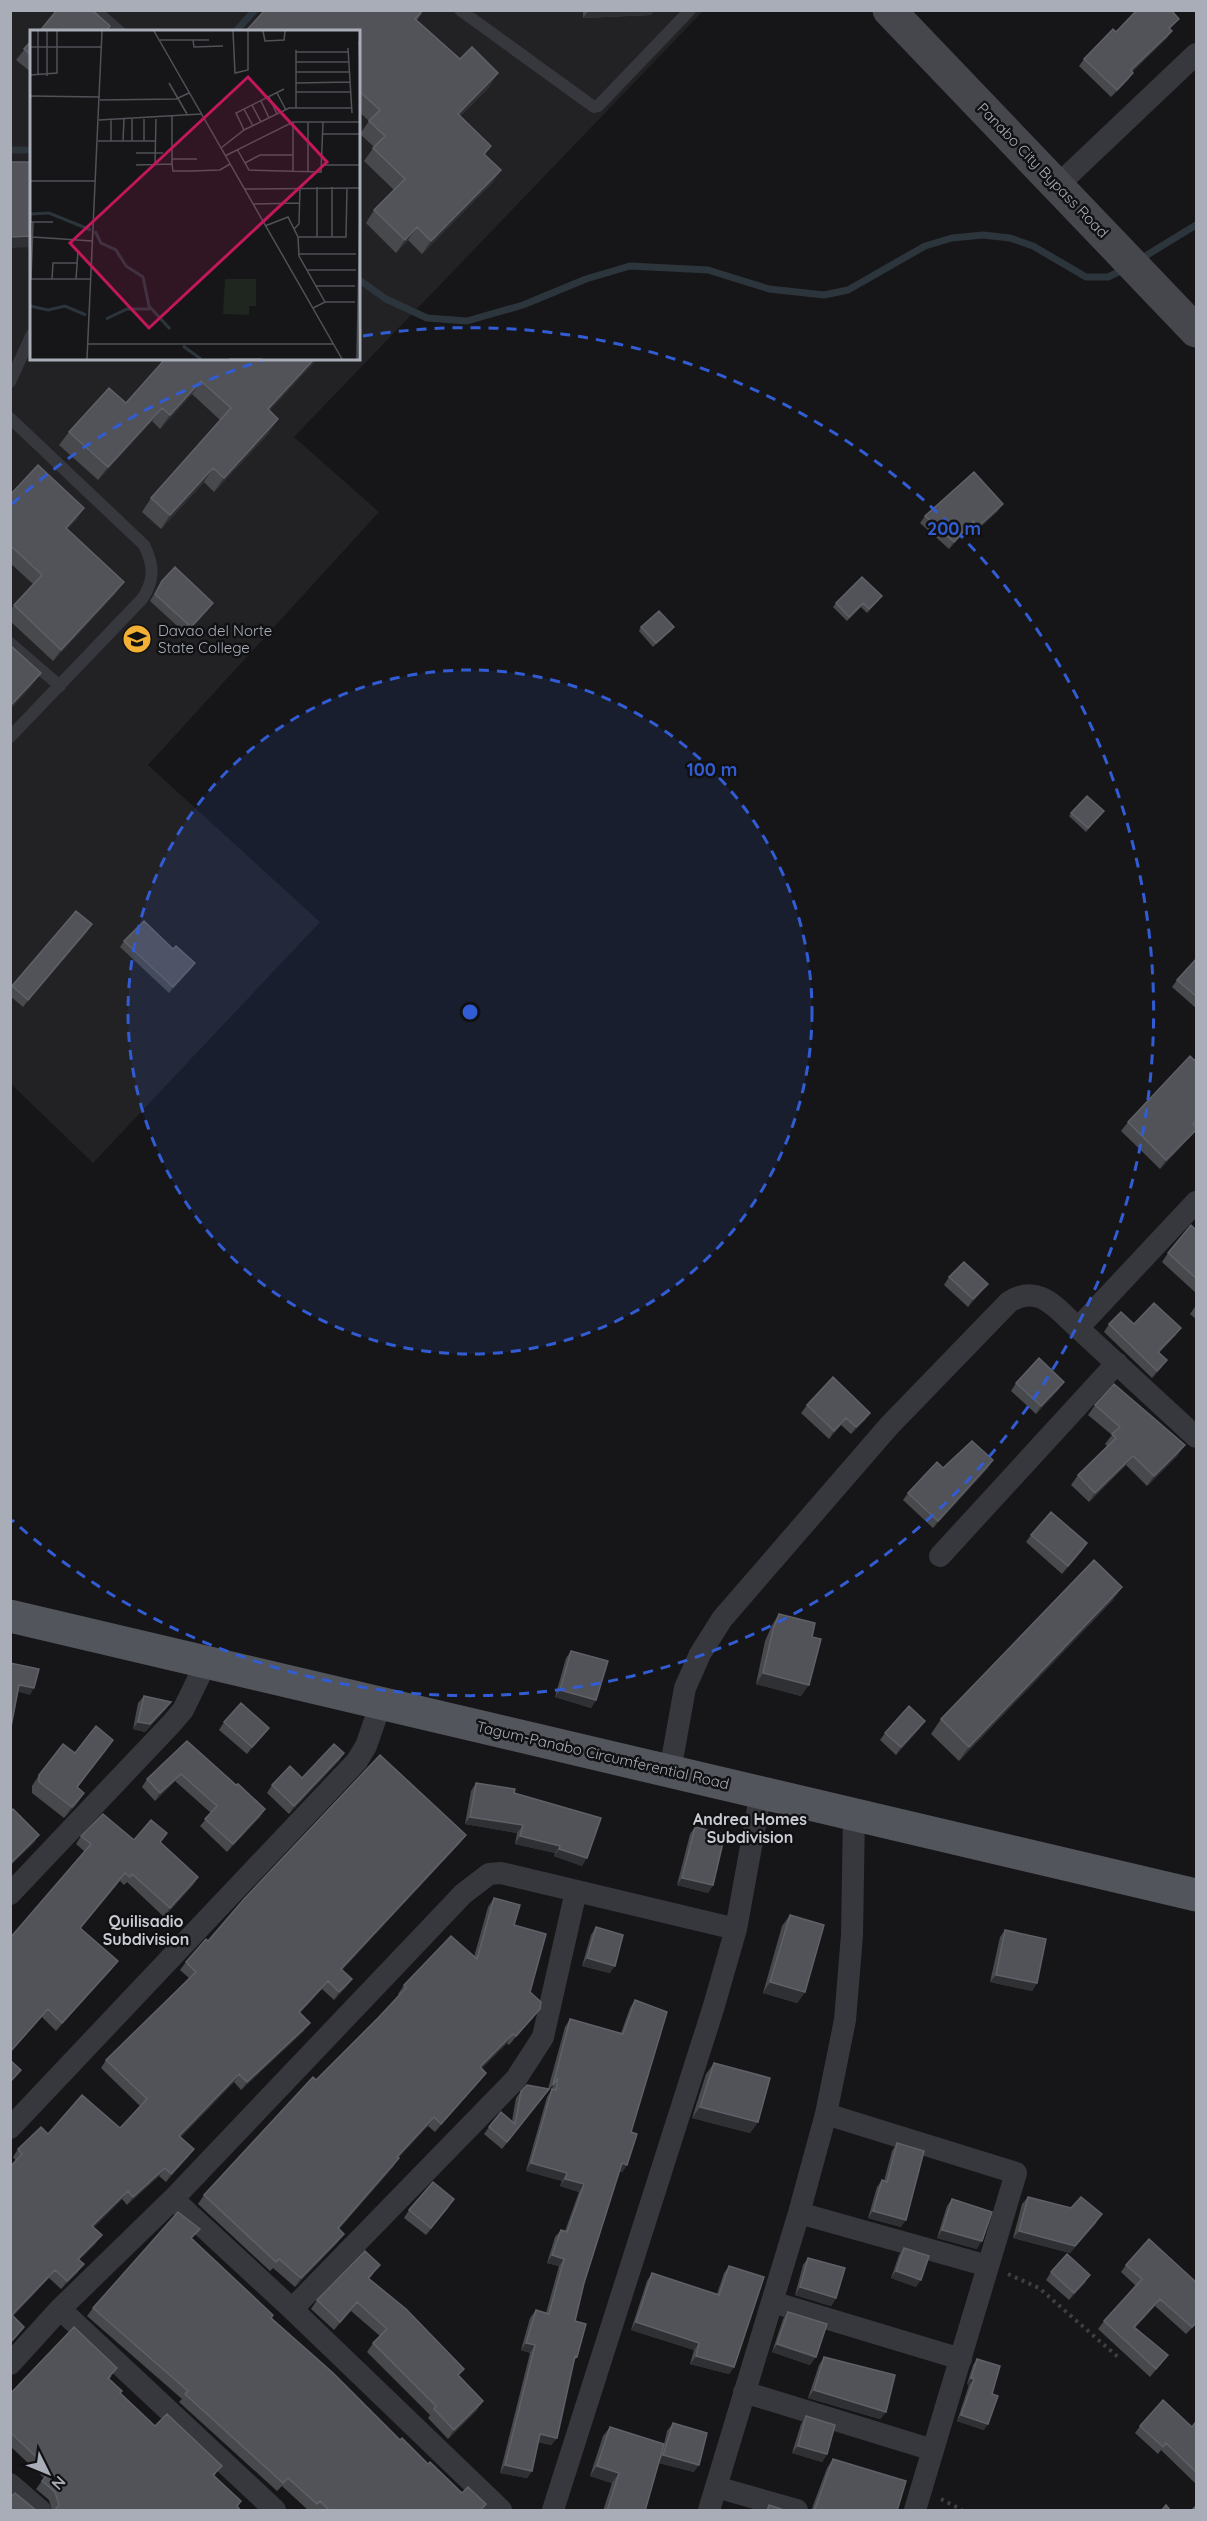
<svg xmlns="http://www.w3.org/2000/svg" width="1207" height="2521" viewBox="0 0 1207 2521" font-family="Quicksand,sans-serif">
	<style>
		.built { fill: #222225; fill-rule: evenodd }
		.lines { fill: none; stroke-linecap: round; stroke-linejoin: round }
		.stream { stroke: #2c353c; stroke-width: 7 }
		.path { stroke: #3d3f44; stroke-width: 4; stroke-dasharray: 3 4.5; stroke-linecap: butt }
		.lane { stroke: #37383d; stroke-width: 12 }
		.street { stroke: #37383d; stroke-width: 22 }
		.secondary { stroke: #45474d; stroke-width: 33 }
		.primary { stroke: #53555c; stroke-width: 33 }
		.wall { fill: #47494d }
		.shaded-wall { fill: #2f3033 }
		.building { fill: #525359; stroke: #5f6168; stroke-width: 1.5 }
		.ring { fill: none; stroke: #325cd3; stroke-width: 3; stroke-dasharray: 10 8 }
		.labels { text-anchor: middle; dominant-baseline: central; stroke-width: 5; stroke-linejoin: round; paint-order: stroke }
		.street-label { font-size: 15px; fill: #a8adb8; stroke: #111113 }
		.poi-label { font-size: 15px; fill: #a8adb8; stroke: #111113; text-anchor: start }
		.neighbourhood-label { font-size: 16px; font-weight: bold; fill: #c9ccd4; stroke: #111113 }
		.inset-river { fill: none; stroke: #2c353c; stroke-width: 3 }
		.inset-road { fill: none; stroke: #505258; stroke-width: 1.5 }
		.view { fill: #c2185b; fill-opacity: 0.15; stroke: #c2185b; stroke-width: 3 }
		.inset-edge { fill: none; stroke: #a8adb8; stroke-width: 3 }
		.centre { fill: #325cd3; stroke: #111113; stroke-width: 3 }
		.ring-label { font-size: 18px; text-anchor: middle; font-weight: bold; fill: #325cd3; stroke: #111113; stroke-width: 5; stroke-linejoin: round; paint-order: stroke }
	</style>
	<rect width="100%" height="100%" fill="#161618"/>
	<path class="built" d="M10 11H703L294 437 379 512 148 765 320 922 93 1163 11 1084ZM32 32H358V358H32Z"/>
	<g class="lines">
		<path class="stream" d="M235 32 255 10
			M10 150H32
			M1147 255 1196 225
			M358 279 386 299 427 318 467 321 523 305 586 279 630 266 708 270 769 289 824 295 848 290 925 246 952 238 983 235 1010 238 1033 246 1086 277H1108L1125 269"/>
		<path class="path" d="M1008 2274 1039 2288 1119 2358
			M941 2499 962 2510"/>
		<path class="lane" d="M95 10 120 32
			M460 10 594 107 598 106 690 10
			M10 382 32 334
			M10 418 144 545C154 565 155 580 142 599L10 737
			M10 643 60 686"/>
		<path class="street" d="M1058 185 1196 54
			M1078 1328 1196 1437
			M940 1556 1117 1363
			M670 1771 685 1688 700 1654 722 1619 889 1426 1009 1302C1039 1283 1056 1308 1078 1328L1196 1202
			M10 1894 172 1723 183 1710 206 1663
			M826 2114 1016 2173 915 2510
			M10 2128 357 1761 366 1746 381 1703
			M173 2199 292 2309 501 2510
			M799 2213 988 2266
			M772 2302 961 2359
			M60 2309 275 2510
			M292 2309 516 2079 543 2037 576 1891
			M10 2364 60 2309 173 2199 463 1894 489 1874 501 1873 736 1929
			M744 2392 933 2450
			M10 2484 40 2510
			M716 2487 797 2510
			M553 2510 713 2009 736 1929 761 1792
			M709 2510 799 2213 826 2114 845 2020 852 1935 854 1814"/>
		<path class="secondary" d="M889 10 1196 331"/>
		<path class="primary" d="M10 1616 1196 1895"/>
	</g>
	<path class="wall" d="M265 10H424L417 20 490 86 460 116 485 155 501 170 492 183 422 254 408 240 396 253 366 223 374 210 394 190 364 161 374 147 360 134 369 121 358 111V32Z
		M583 10H654L651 15 583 18Z
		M1179 19 1170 29 1167 38 1132 72 1133 73 1128 80 1111 97 1079 66 1084 59 1116 32Z
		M32 40V73L16 60Z
		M166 358H318L269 411V433L214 492 204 482 161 529 142 512 151 498 220 420 192 394 160 429 152 421 98 480 59 445 69 432 126 403Z
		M10 495 77 519 67 529 116 593 53 661 10 621V610L33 584 10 563Z
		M998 511 973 534 968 528 949 549 920 523 925 516Z
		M162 581 208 610 186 634 150 601Z
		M879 600 867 613 861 607 847 621 833 607 836 603Z
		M641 627H674L671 631 653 647 639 631Z
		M1104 811 1086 832 1069 816 1071 813Z
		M76 911 92 924 87 932 23 1007 10 996V989Z
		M124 941 173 949 191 969 169 993 120 947Z
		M1197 958V1009L1172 987 1177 980Z
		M1197 1058V1123L1194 1126 1197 1129 1190 1137 1160 1169 1121 1131 1128 1122Z
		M1197 1229V1294L1162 1262 1168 1253Z
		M949 1277 982 1291 968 1307 944 1285Z
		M1197 1304V1320L1190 1314Z
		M1109 1324H1134L1176 1335 1159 1353 1162 1367 1152 1378 1104 1332Z
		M1016 1383 1059 1389 1036 1414 1011 1391Z
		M807 1405 870 1413 865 1420 851 1434 841 1425 829 1439 801 1413Z
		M1095 1405 1178 1455 1147 1486 1126 1465 1089 1502 1071 1485 1078 1475 1107 1446 1105 1444 1112 1435 1088 1415Z
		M943 1468H988L933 1528 903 1500 908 1493Z
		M1031 1535 1082 1551 1062 1574 1026 1542Z
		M1122 1587 1112 1601 959 1761 931 1734 941 1719Z
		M779 1614 812 1637 801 1696 756 1684 765 1641 772 1625Z
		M571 1651 596 1700 591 1708 555 1697 566 1658Z
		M144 1696 171 1702 166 1709 145 1732 133 1729 138 1703Z
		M224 1722 269 1728 247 1754 219 1730Z
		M920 1728 896 1755 880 1740 885 1733Z
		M113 1740 77 1787 84 1793 77 1804 64 1818 32 1793V1786L39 1775 75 1753Z
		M187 1741 236 1785 265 1809 260 1817 227 1852 200 1826 211 1813 175 1781 155 1801 142 1787 147 1779Z
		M344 1753 339 1761 289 1814 267 1793 272 1785 302 1778Z
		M476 1783 514 1793 582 1866 554 1856 555 1853 515 1844 517 1833 465 1824 471 1791Z
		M695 1827 713 1885 708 1893 677 1885 690 1834Z
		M466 1835 460 1843 342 1970 352 1979 346 1987 334 2000 322 1989 300 2013 304 2031 241 2090 234 2082 181 2137 188 2157 166 2182 159 2176 127 2205 122 2199 94 2227 96 2243 79 2260 78 2272 61 2289 49 2278 13 2316 24 2327 10 2344V2167L16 2161 13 2157 18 2149 48 2134 120 2128 140 2106 101 2068 106 2060 189 1978 180 1970 186 1962 208 1941Z
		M81 1836 160 1842 198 1877 193 1885 164 1917 127 1882 124 1885 120 1881 81 1928 112 1969 56 2031 42 2017 84 1851 76 1844Z
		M494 1898 514 1925 530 1992 533 2018 509 2045 507 2043 482 2068 486 2073 480 2081 435 2132 428 2126 398 2158 393 2167 339 2229 338 2242 295 2287 273 2268 270 2271 198 2204 204 2195 316 2080 378 2018 399 1995 398 1994 404 1985 474 1957 488 1907Z
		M790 1915 805 1992 797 2003 763 1993 782 1926Z
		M596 1927 610 1973 582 1966 591 1935Z
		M1005 1930 1037 1983 1032 1991 990 1982 1000 1937Z
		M635 2000 631 2132 627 2165 622 2172 619 2171 584 2283 575 2321 577 2357 573 2362 557 2438 551 2445 538 2442 532 2471 527 2478 500 2473 530 2353 521 2350 530 2318 536 2310 546 2313 559 2266 547 2263 555 2237 561 2230 565 2231 579 2192 560 2186 562 2181 526 2171 547 2097 552 2089 553 2085 502 2149 484 2134 489 2127 512 2121 516 2098 521 2091 548 2089 565 2027 570 2019 621 2033 630 2008Z
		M714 2063 758 2122 750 2133 692 2118 706 2074Z
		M897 2143 901 2227 868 2218 877 2187 882 2180 884 2181 892 2151Z
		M1028 2197 1097 2222 1070 2253 1013 2238 1022 2204Z
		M952 2199 977 2249 937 2238 947 2206Z
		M449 2207 426 2235 404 2218 409 2210Z
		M192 2239 272 2318 400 2440 462 2493 486 2504 482 2511H316L315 2509 313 2511H309L282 2486 277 2491 179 2402 182 2399 87 2316 93 2308Z
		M904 2248 916 2287 891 2278 899 2255Z
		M808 2258 836 2298 831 2306 795 2295 803 2265Z
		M1126 2265 1197 2283V2323L1186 2334 1155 2306 1135 2328 1168 2355 1150 2377 1098 2329 1104 2321 1136 2286 1121 2272Z
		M729 2266 734 2367 729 2374 690 2364 694 2350 631 2330 647 2281 652 2273 717 2294 724 2273Z
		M1051 2272 1085 2283 1069 2300 1046 2280Z
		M374 2273 369 2279 459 2377 477 2410 448 2439 428 2418 430 2415 367 2352 373 2343 380 2336 351 2311 334 2330 311 2309 317 2300Z
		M788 2312 810 2365 772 2352 783 2319Z
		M824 2357 886 2412 880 2419 808 2398 819 2365Z
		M977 2359 984 2430 957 2421 969 2385 967 2384 973 2365Z
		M112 2376 109 2379 120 2393 155 2426 216 2474 214 2476 241 2501 237 2507 241 2511H52L49 2500 36 2489 44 2478 10 2446V2394Z
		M806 2416 827 2454 822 2462 792 2453 801 2424Z
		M673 2423 694 2472 659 2463 645 2511H603L612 2483 590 2476 603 2436 610 2427 664 2444 667 2431Z
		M1197 2425V2485L1161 2450 1158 2454 1135 2433 1140 2426 1192 2427Z
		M833 2459 897 2511H811L827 2468Z"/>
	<path class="shaded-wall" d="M589 10H654L651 15 583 18Z
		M1172 31 1167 38 1125 78 1131 70Z
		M498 73 490 86 449 127 458 114Z
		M1133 73 1128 80 1111 97 1117 90Z
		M501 170 492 183 422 254 431 241Z
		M417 227 408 240 396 253 405 240Z
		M32 236V247L10 248V237Z
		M315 358H318L258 423 268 409Z
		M201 381 192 394 160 429 170 415Z
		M162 408 152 421 98 480 108 467Z
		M278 419 269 433 214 492 224 478Z
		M213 468 204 482 161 529 170 515Z
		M1003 504 998 511 973 534 978 527Z
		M84 508 77 519 58 539 66 528Z
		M973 521 968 528 949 549 954 542Z
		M124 582 116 593 53 661 61 650Z
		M213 603 208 610 186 634 191 627Z
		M674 627 671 631 653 647 656 643Z
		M41 673 31 687 10 710V706Z
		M92 924 87 932 23 1007 28 1000Z
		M195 963 191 969 169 993 173 987Z
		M1197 1129 1190 1137 1160 1169 1166 1160Z
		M988 1284 982 1291 968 1307 973 1299Z
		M1181 1328 1176 1335 1153 1359 1158 1352Z
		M1167 1360 1162 1367 1152 1378 1157 1371Z
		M1064 1382 1059 1389 1036 1414 1041 1406Z
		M870 1413 865 1420 851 1434 856 1427Z
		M846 1418 841 1425 829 1439 834 1431Z
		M1185 1445 1178 1455 1147 1486 1154 1476Z
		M1133 1456 1126 1465 1089 1502 1095 1493Z
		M993 1460 988 1468 933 1528 938 1521Z
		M1087 1543 1082 1551 1062 1574 1068 1566Z
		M1122 1587 1112 1601 959 1761 969 1747Z
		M763 1673 809 1685 801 1696 756 1684Z
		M19 1685 34 1688 30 1695 15 1691Z
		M560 1690 596 1700 591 1708 555 1697Z
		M171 1702 166 1709 145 1732 133 1729 138 1722Z
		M925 1721 920 1728 896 1755 901 1747Z
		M269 1728 264 1735 247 1754 252 1747Z
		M113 1740 106 1751 69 1798 77 1787Z
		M344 1753 339 1761 289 1814 294 1806Z
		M181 1774 175 1781 155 1801 160 1793Z
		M84 1793 77 1804 64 1818 72 1807Z
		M265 1809 260 1817 227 1852 233 1844Z
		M470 1817 523 1825 517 1833 465 1824Z
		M39 1835 34 1843 10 1866V1864Z
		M466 1835 460 1843 335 1977 341 1969Z
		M520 1836 560 1846 555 1853 515 1844Z
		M559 1849 587 1858 582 1866 554 1856Z
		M125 1873 120 1881 74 1936 80 1928Z
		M198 1877 193 1885 164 1917 170 1908Z
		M682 1878 713 1885 708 1893 677 1885Z
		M587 1958 615 1966 610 1973 582 1966Z
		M118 1961 112 1969 56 2031 62 2023Z
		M996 1975 1037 1983 1032 1991 990 1982Z
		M352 1979 346 1987 334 2000 339 1992Z
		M328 1981 322 1989 293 2020 299 2012Z
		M770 1982 805 1992 797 2003 763 1993Z
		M48 2009 42 2017 10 2053V2052Z
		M540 2009 533 2018 509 2045 516 2036Z
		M310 2023 304 2031 241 2090 247 2082Z
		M513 2034 507 2043 474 2076 480 2067Z
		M486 2073 480 2081 435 2132 441 2124Z
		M239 2074 234 2082 174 2144 179 2136Z
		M700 2107 758 2122 750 2133 692 2118Z
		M434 2117 428 2126 391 2165 397 2157Z
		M194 2149 188 2157 166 2182 171 2174Z
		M399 2158 393 2167 332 2237 338 2228Z
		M531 2163 567 2173 562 2181 526 2171Z
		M622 2163 627 2165 622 2172 616 2170Z
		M165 2168 159 2176 127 2205 133 2197Z
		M565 2179 584 2184 579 2192 560 2186Z
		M128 2191 122 2199 87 2234 92 2226Z
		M873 2211 906 2220 901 2227 868 2218Z
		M1102 2214 1070 2253 1013 2238 1019 2231Z
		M942 2230 982 2241 977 2249 937 2238Z
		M344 2234 338 2242 295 2287 301 2278Z
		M102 2235 96 2243 72 2267 78 2259Z
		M552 2255 564 2259 559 2266 547 2263Z
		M84 2264 78 2272 61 2289 67 2281Z
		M55 2270 49 2278 10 2319 12 2315Z
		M896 2271 921 2280 916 2287 891 2278Z
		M1090 2275 1085 2283 1069 2300 1074 2293Z
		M800 2287 836 2298 831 2306 795 2295Z
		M1160 2299 1155 2306 1129 2334 1134 2327Z
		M357 2302 351 2311 334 2330 340 2322Z
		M636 2322 699 2343 694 2350 631 2330Z
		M526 2343 535 2345 530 2353 521 2350Z
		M777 2344 816 2357 810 2365 772 2352Z
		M696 2356 734 2367 729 2374 690 2364Z
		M971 2378 974 2379 969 2385 967 2384Z
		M814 2390 886 2412 880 2419 808 2398Z
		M483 2401 477 2410 448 2439 454 2430Z
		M961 2415 988 2424 984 2430 957 2421Z
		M540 2434 557 2438 551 2445 535 2441Z
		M798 2446 827 2454 822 2462 792 2453Z
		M663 2455 699 2465 694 2472 658 2463Z
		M505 2465 532 2471 527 2478 500 2473Z
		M597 2466 619 2473 612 2483 590 2476Z"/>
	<path class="building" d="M57 10H92L110 26 105 32H39Z
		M265 10H423L415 19 460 59 472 47 498 73 458 114 491 146 484 154 501 170 431 241 417 227 405 240 374 210 405 179 373 148 385 136 369 121 380 110 358 90V32H245Z
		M1137 10H1171L1179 19 1169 28 1172 31 1131 70 1133 73 1117 90 1084 59 1113 29 1116 32Z
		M32 40V56L24 49Z
		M10 162H32V236L10 237Z
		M166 358H315L268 409 278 419 224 478 213 468 170 515 151 498 231 408 201 381 170 415 162 408 108 467 69 432 109 388 126 403Z
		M38 465 84 508 66 528 124 582 61 650 14 605 42 575 10 545V495Z
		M974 472 1003 504 978 527 973 521 954 542 925 516Z
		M175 567 213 603 191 627 155 594 162 581Z
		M862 577 882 596 869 609 863 603 849 617 836 603Z
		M659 611 674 627 656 643 641 627Z
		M10 645 41 673 10 706Z
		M1087 796 1104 811 1088 828 1071 813Z
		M76 911 92 924 28 1000 12 986Z
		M144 921 173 949 176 946 195 963 173 987 124 941Z
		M1197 958V997L1177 980Z
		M1190 1056 1194 1060 1197 1058V1120L1193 1124 1197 1129 1166 1160 1128 1122Z
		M1191 1225 1196 1230 1197 1229V1279L1168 1253Z
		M964 1262 988 1284 973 1299 949 1277Z
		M1154 1303 1181 1328 1158 1352 1167 1360 1157 1371 1109 1324 1121 1312 1134 1324Z
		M1039 1358 1064 1382 1041 1406 1016 1383Z
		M833 1377 870 1413 856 1427 846 1418 834 1431 807 1405Z
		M1114 1384 1185 1445 1154 1476 1133 1456 1095 1493 1078 1475 1116 1438 1112 1434 1120 1427 1095 1405Z
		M972 1441 993 1460 938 1521 908 1493 937 1462 943 1468Z
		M1051 1512 1087 1543 1068 1566 1031 1535Z
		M1094 1560 1122 1587 969 1747 941 1719Z
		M779 1614 815 1623 812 1637 821 1639 809 1685 763 1673 773 1630Z
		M571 1651 608 1661 596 1700 560 1690Z
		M10 1663 39 1669 34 1688 19 1685 10 1732Z
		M144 1696 171 1702 150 1724 138 1722Z
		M241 1703 269 1728 252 1747 224 1722Z
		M909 1706 925 1721 901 1747 885 1733Z
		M96 1726 113 1740 77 1787 84 1793 72 1807 39 1782V1775L63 1744 75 1753Z
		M187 1741 236 1785 238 1784 265 1809 233 1844 205 1819 217 1806 181 1774 160 1793 147 1779Z
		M334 1744 344 1753 294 1806 272 1785 290 1766 302 1778Z
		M380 1755 466 1835 341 1969 352 1979 339 1992 328 1981 299 2012 310 2023 247 2082 239 2074 179 2136 194 2149 171 2174 165 2168 133 2197 128 2191 92 2226 102 2235 78 2259 84 2264 67 2281 55 2270 12 2315 24 2327 10 2343V2167L22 2154 18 2149 41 2127 48 2134 82 2095 120 2128 147 2099 106 2060 196 1972 186 1962 206 1939 208 1941 244 1899Z
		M476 1783 515 1789 514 1793 601 1818 587 1858 559 1849 560 1846 520 1836 523 1825 470 1817Z
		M13 1809 39 1835 10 1864V1812Z
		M103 1814 134 1840 151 1820 167 1833 160 1842 198 1877 170 1908 132 1874 130 1877 125 1873 80 1928 118 1961 62 2023 48 2009 10 2052V1938L91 1844 81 1836Z
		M695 1827 725 1834 713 1885 682 1878Z
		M494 1898 520 1905 514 1925 546 1934 530 1992 541 2002 540 2009 516 2036 513 2034 480 2067 486 2073 441 2124 434 2117 397 2157 399 2158 338 2228 344 2234 301 2278 279 2259 276 2262 204 2195 313 2077 316 2080 378 2018 406 1988 404 1985 451 1936 477 1959Z
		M790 1915 824 1925 805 1992 770 1982Z
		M596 1927 623 1935 615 1966 587 1958Z
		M1005 1930 1046 1939 1037 1983 996 1975Z
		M635 2000 667 2012 631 2132 637 2134 627 2165 622 2163 584 2283 575 2321 586 2324 577 2357 575 2356 557 2438 540 2434 532 2471 505 2465 535 2345 526 2343 536 2310 549 2314 564 2259 552 2255 561 2230 567 2232 584 2184 565 2179 567 2173 531 2163 552 2089 556 2090 558 2078 553 2085 570 2019 623 2034Z
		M10 2060 21 2070 10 2082Z
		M714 2063 770 2078 758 2122 700 2107Z
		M527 2085 549 2089 507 2142 489 2127 501 2112 515 2124 521 2091Z
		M897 2143 924 2151 906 2220 873 2211 882 2180 887 2182Z
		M433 2182 454 2199 431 2228 409 2210Z
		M1028 2197 1071 2208 1081 2197 1102 2214 1075 2246 1019 2231Z
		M952 2199 992 2212 982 2241 942 2230Z
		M178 2212 200 2229 191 2238 273 2315 271 2318 332 2372 400 2440 402 2438 428 2464 430 2462 462 2493 468 2487 486 2504 480 2511H330L320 2501 317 2504 288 2478 283 2483 185 2394 188 2391 93 2308Z
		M1149 2239 1197 2283V2322L1192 2327 1160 2299 1134 2327 1168 2355 1156 2369 1104 2321 1142 2279 1126 2265Z
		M904 2248 929 2256 921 2280 896 2271Z
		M365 2251 380 2265 368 2278 406 2309 464 2369 458 2375 483 2401 454 2430 434 2409 436 2406 373 2343 387 2329 357 2302 340 2322 317 2300Z
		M1067 2254 1090 2275 1074 2293 1051 2272Z
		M808 2258 845 2268 836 2298 800 2287Z
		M729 2266 764 2277 734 2367 696 2356 699 2343 636 2322 652 2273 719 2295Z
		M788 2312 827 2324 816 2357 777 2344Z
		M74 2327 117 2368 108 2378 122 2391 120 2393 155 2426 167 2414 222 2466 213 2475 241 2501 237 2506 241 2511H54L59 2505 55 2492 42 2481 51 2471 10 2432V2394Z
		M824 2357 895 2375 886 2412 814 2390Z
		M977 2359 1000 2366 992 2394 998 2396 988 2424 961 2415 974 2379 971 2378Z
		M1163 2400 1192 2427 1195 2423 1197 2425V2473L1166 2443 1163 2447 1140 2426Z
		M806 2416 835 2425 827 2454 798 2446Z
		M673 2423 707 2433 699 2465 663 2455Z
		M610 2427 664 2444 645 2511H607L619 2473 597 2466Z
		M833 2459 906 2481 897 2511H814Z
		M15 2493 37 2511H10V2498Z
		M769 2505 787 2511H767Z
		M1166 2505 1171 2511H1161Z
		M1197 2505V2511H1191Z"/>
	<circle cx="470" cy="1012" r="342" fill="#325cd3" fill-opacity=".12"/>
	<g class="ring">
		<circle cx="470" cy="1012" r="342"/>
		<path d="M12 504A684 684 0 0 1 264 360M363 336A684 684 0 1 1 12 1520"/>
	</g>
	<defs>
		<g id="university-disc" transform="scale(1.5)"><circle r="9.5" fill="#f2b134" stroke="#111113"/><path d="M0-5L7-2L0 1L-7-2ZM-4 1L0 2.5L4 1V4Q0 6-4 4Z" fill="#111"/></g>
	</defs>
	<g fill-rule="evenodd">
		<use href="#university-disc" x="137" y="639"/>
	</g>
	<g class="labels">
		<g class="street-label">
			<text transform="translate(1043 170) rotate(46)">Panabo City Bypass Road</text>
			<text transform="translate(603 1755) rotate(13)">Tagum-Panabo Circumferential Road</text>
		</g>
		<g class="poi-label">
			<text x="158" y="630">Davao del Norte<tspan x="158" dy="17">State College</tspan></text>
		</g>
		<g class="neighbourhood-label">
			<text x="750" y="1819">Andrea Homes<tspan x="750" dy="18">Subdivision</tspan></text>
			<text x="146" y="1921">Quilisadio<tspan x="146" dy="18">Subdivision</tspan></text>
		</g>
	</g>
	<g transform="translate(30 30)">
		<rect width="330" height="330" fill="#161618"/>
		<path d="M195 249H226V276H219V285L193 284Z" fill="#1e261f"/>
		<path class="inset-river" d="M0 184 19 183 61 200M65 201 71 213 86 220 96 236 113 247 119 276 140 299M0 276 18 280 35 276 56 285M76 289 97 279H120M153 316 171 329"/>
		<path class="inset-road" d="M17 1V46M124 1 312 329M203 1 205 43 218 40V1M233 1 235 11 254 10 255 1M130 10H179M163 10 164 17 193 16M329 11 330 40M0 17H71M318 18 322 83M266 22H318M266 32H319M266 42H319M0 45 27 43V1M8 45V1M139 53 157 84M266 53 320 52M266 62H321M247 63 256 80M0 66 70 67M239 67 247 84M70 70 146 69 159 63M231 71 239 88M222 75 231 92M266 78V20M214 79 223 96M142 85V134M114 89V111M69 90 171 84M214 100 206 83 254 59M293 104H330M68 111H126M81 111V89M93 111 94 89M102 111V89M191 118 214 100 259 78H322M207 119 219 140 291 142 293 92M106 123H133M195 126 263 92H330M142 129H167M215 133 230 125H263M125 134 126 89M106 135 142 134 143 141H161L190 140 200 134M294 135H330M263 141V92M278 142V92M0 151H65M302 157V207M214 159 330 158M223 174 270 173M0 192H23M235 196 258 187 268 207 269 226 295 272M264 199 269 194 270 157M3 207 62 211M268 207H316L317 158M287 207V157M268 224H326M277 240H326M0 249H61M1 249 3 192M22 249 23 233H47M46 249 48 221M285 256H325M283 278 295 272H325M57 314H303M57 329 72 1M199 329H232M327 329 330 173"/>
		<path class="view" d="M218 47 297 132 119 298 40 213Z"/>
		<rect width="330" height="330" class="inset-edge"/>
	</g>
	<circle cx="470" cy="1012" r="9" class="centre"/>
	<g class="ring-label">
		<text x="954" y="535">200 m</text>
		<text x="712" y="776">100 m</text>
	</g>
	<rect width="1207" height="2521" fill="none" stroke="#a8adb8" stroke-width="24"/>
	<g transform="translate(48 2473) rotate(133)" stroke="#111113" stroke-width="4.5" paint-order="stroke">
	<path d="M0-4.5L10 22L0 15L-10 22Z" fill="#a8adb8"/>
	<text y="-9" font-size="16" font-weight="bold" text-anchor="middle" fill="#a8adb8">N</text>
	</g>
</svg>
